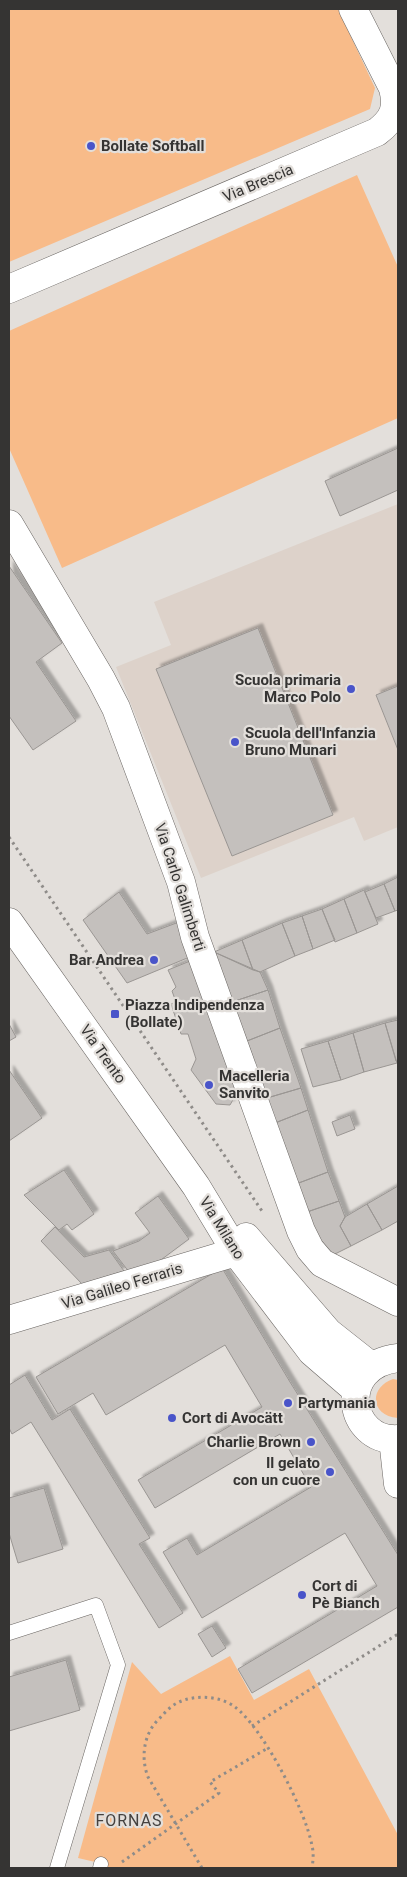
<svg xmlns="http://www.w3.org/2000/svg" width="407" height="1877" viewBox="0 0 407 1877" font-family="Roboto,sans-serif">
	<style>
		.built { fill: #ddd2ca }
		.green { fill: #f8bb89 }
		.building { fill: #c4c0bd; stroke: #9a9693; filter: url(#shadow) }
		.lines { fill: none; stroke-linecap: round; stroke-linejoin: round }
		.service-casing { stroke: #6a6663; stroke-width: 15 }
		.minor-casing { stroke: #6a6663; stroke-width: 29 }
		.tertiary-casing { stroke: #6a6663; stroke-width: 29 }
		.path { stroke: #8f8c89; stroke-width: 3; stroke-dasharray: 2.5 4; stroke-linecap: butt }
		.service { stroke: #fff; stroke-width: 14 }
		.minor { stroke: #fff; stroke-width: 28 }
		.tertiary { stroke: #fff; stroke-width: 28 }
		.poi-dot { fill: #4954c9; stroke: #e3dfdb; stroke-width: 2 }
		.labels { text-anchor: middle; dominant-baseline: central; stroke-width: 4.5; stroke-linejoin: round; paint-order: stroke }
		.poi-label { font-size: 15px; font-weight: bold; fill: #353433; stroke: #e3dfdb; text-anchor: start }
		.street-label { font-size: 15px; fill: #353433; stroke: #e3dfdb }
		.neighbourhood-label { font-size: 16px; letter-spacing: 1px; fill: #454240; stroke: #e3dfdb }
	</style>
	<defs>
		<filter id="shadow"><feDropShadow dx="4.5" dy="-4.5" stdDeviation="1" flood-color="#0004"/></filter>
	</defs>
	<rect width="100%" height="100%" fill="#e3dfdb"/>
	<path class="built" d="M398 504V827L364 841 354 817 201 878 116 667 171 645 154 602Z"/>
	<path class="green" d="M9 9H338L375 88 370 109 9 262Z
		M357 175 398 267V418L62 568 9 448V331Z
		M393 1379 398 1380V1418C371 1416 368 1388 393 1379Z
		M230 1656 254 1700 309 1669 398 1835V1868H108V1865L78 1858 132 1662 161 1694Z"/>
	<path class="building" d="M398 448V490L340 516 325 481Z
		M9 566 62 643 36 662 76 721 33 750 9 716Z
		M258 628 333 815 232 856 156 669Z
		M398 686V750L376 695Z
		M398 877V910L395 911 384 884Z
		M384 884 395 911 376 918 365 892Z
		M364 890 378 924 357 933 344 899Z
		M119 892 147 934 179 922 192 956 127 983 83 920Z
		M344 899 357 933 335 942 322 909Z
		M322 909 335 940 313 949 302 916Z
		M302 916 313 949 295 956 282 923Z
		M282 923 295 956 260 972 253 970 242 940Z
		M242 940 253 970 214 952Z
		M214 952 260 972 268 990 232 1002Z
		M195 959 238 1091 230 1105 216 1104 191 1070 196 1059 188 1034H181L171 1004 176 1002 172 991 176 987 168 970Z
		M268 990 280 1028 247 1041 232 1002Z
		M398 1020V1061H396L385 1023Z
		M385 1023 397 1063 364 1072 353 1033Z
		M9 1024 16 1037 9 1041Z
		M280 1028 301 1088 267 1098 247 1041Z
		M353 1033 364 1072 341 1080 328 1041Z
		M328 1041 341 1080 313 1087 301 1049Z
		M9 1070 42 1118 9 1141Z
		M301 1088 308 1110 275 1123 267 1098Z
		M308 1110 328 1172 296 1184 275 1123Z
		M350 1115 355 1129 337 1136 332 1122Z
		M64 1170 94 1214 72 1230 67 1224 59 1230 24 1195Z
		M328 1172 339 1201 304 1213 296 1184Z
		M398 1186V1221L382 1230 367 1204Z
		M158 1196 189 1239 150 1268 129 1272 113 1251 139 1241 150 1233 135 1213Z
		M339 1201 345 1217 340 1226 351 1246 323 1260 304 1213Z
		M367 1204 382 1230 351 1246 340 1226 345 1217Z
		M55 1227 84 1257 109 1250 124 1271 82 1284 41 1241Z
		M222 1268 290 1382 398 1555V1607L252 1693 238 1669 377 1586 345 1533 202 1618 163 1552 187 1538 197 1555 311 1487 280 1434 155 1508 138 1480 262 1407 225 1345 106 1415 93 1393 58 1414 36 1377Z
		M25 1375 52 1420 70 1409 150 1538 139 1544 183 1613 159 1628 31 1422 12 1434 9 1428V1385Z
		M44 1488 63 1549 18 1563 9 1533V1498Z
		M212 1626 226 1648 212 1657 198 1634Z
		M66 1660 80 1710 9 1731V1677Z"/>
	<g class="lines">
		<g class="service-casing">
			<path id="service" d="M9 1633 96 1605 118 1665 57 1868
				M100 1868 101 1864"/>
		</g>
		<g class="minor-casing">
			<path id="minor" d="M9 289 377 132C394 119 398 108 393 88L353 9
				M9 524 101 679 116 708 181 882 195 937 301 1231 310 1249 322 1263 398 1302
				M9 1320 236 1252"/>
		</g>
		<g class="tertiary-casing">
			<path id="tertiary" d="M9 922 196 1186 236 1252 312 1352 356 1390
				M246 1237 328 1332 371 1366
				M398 1358C335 1365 348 1443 398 1439
				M393 1439 398 1484"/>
		</g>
		<path class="path" d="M9 837 262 1211
			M252 1726 398 1634
			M122 1862 219 1793 210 1782 268 1748
			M202 1868 148 1777C141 1759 143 1736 157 1721 162 1716 166 1711 171 1707 187 1694 218 1694 235 1707 263 1728 306 1811 312 1846 314 1853 313 1861 312 1868"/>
		<use href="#service" class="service"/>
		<use href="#minor" class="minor"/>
		<use href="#tertiary" class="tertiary"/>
	</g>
	<g class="poi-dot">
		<circle cx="91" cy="146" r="5"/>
		<circle cx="351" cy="689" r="5"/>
		<circle cx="235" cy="742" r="5"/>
		<circle cx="154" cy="960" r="5"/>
		<rect x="110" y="1009" width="10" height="10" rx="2.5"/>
		<circle cx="209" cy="1085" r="5"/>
		<circle cx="288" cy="1403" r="5"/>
		<circle cx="172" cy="1418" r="5"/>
		<circle cx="311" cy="1442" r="5"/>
		<circle cx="330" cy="1472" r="5"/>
		<circle cx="302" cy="1595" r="5"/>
	</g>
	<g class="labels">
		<g class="poi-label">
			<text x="101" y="146">Bollate Softball</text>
			<text x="341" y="680" text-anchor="end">Scuola primaria<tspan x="341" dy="17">Marco Polo</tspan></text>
			<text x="245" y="733">Scuola dell'Infanzia<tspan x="245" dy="17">Bruno Munari</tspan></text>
			<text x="144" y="960" text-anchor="end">Bar Andrea</text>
			<text x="125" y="1005">Piazza Indipendenza<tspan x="125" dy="17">(Bollate)</tspan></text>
			<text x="219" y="1076">Macelleria<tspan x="219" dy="17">Sanvito</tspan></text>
			<text x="298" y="1403">Partymania</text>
			<text x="182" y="1418">Cort di Avocätt</text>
			<text x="301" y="1442" text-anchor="end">Charlie Brown</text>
			<text x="320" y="1463" text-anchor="end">Il gelato<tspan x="320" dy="17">con un cuore</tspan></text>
			<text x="312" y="1586">Cort di<tspan x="312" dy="17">Pè Bianch</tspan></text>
		</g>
		<g class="street-label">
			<text transform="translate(258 183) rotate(-23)">Via Brescia</text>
			<text transform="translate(180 887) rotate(72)">Via Carlo Galimberti</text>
			<text transform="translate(103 1054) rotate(55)">Via Trento</text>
			<text transform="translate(222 1228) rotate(58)">Via Milano</text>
			<text transform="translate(122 1286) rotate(-17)">Via Galileo Ferraris</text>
		</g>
		<g class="neighbourhood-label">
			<text x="129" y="1820">FORNAS</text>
		</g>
	</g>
	<rect width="407" height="1877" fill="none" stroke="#353433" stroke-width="20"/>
</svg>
